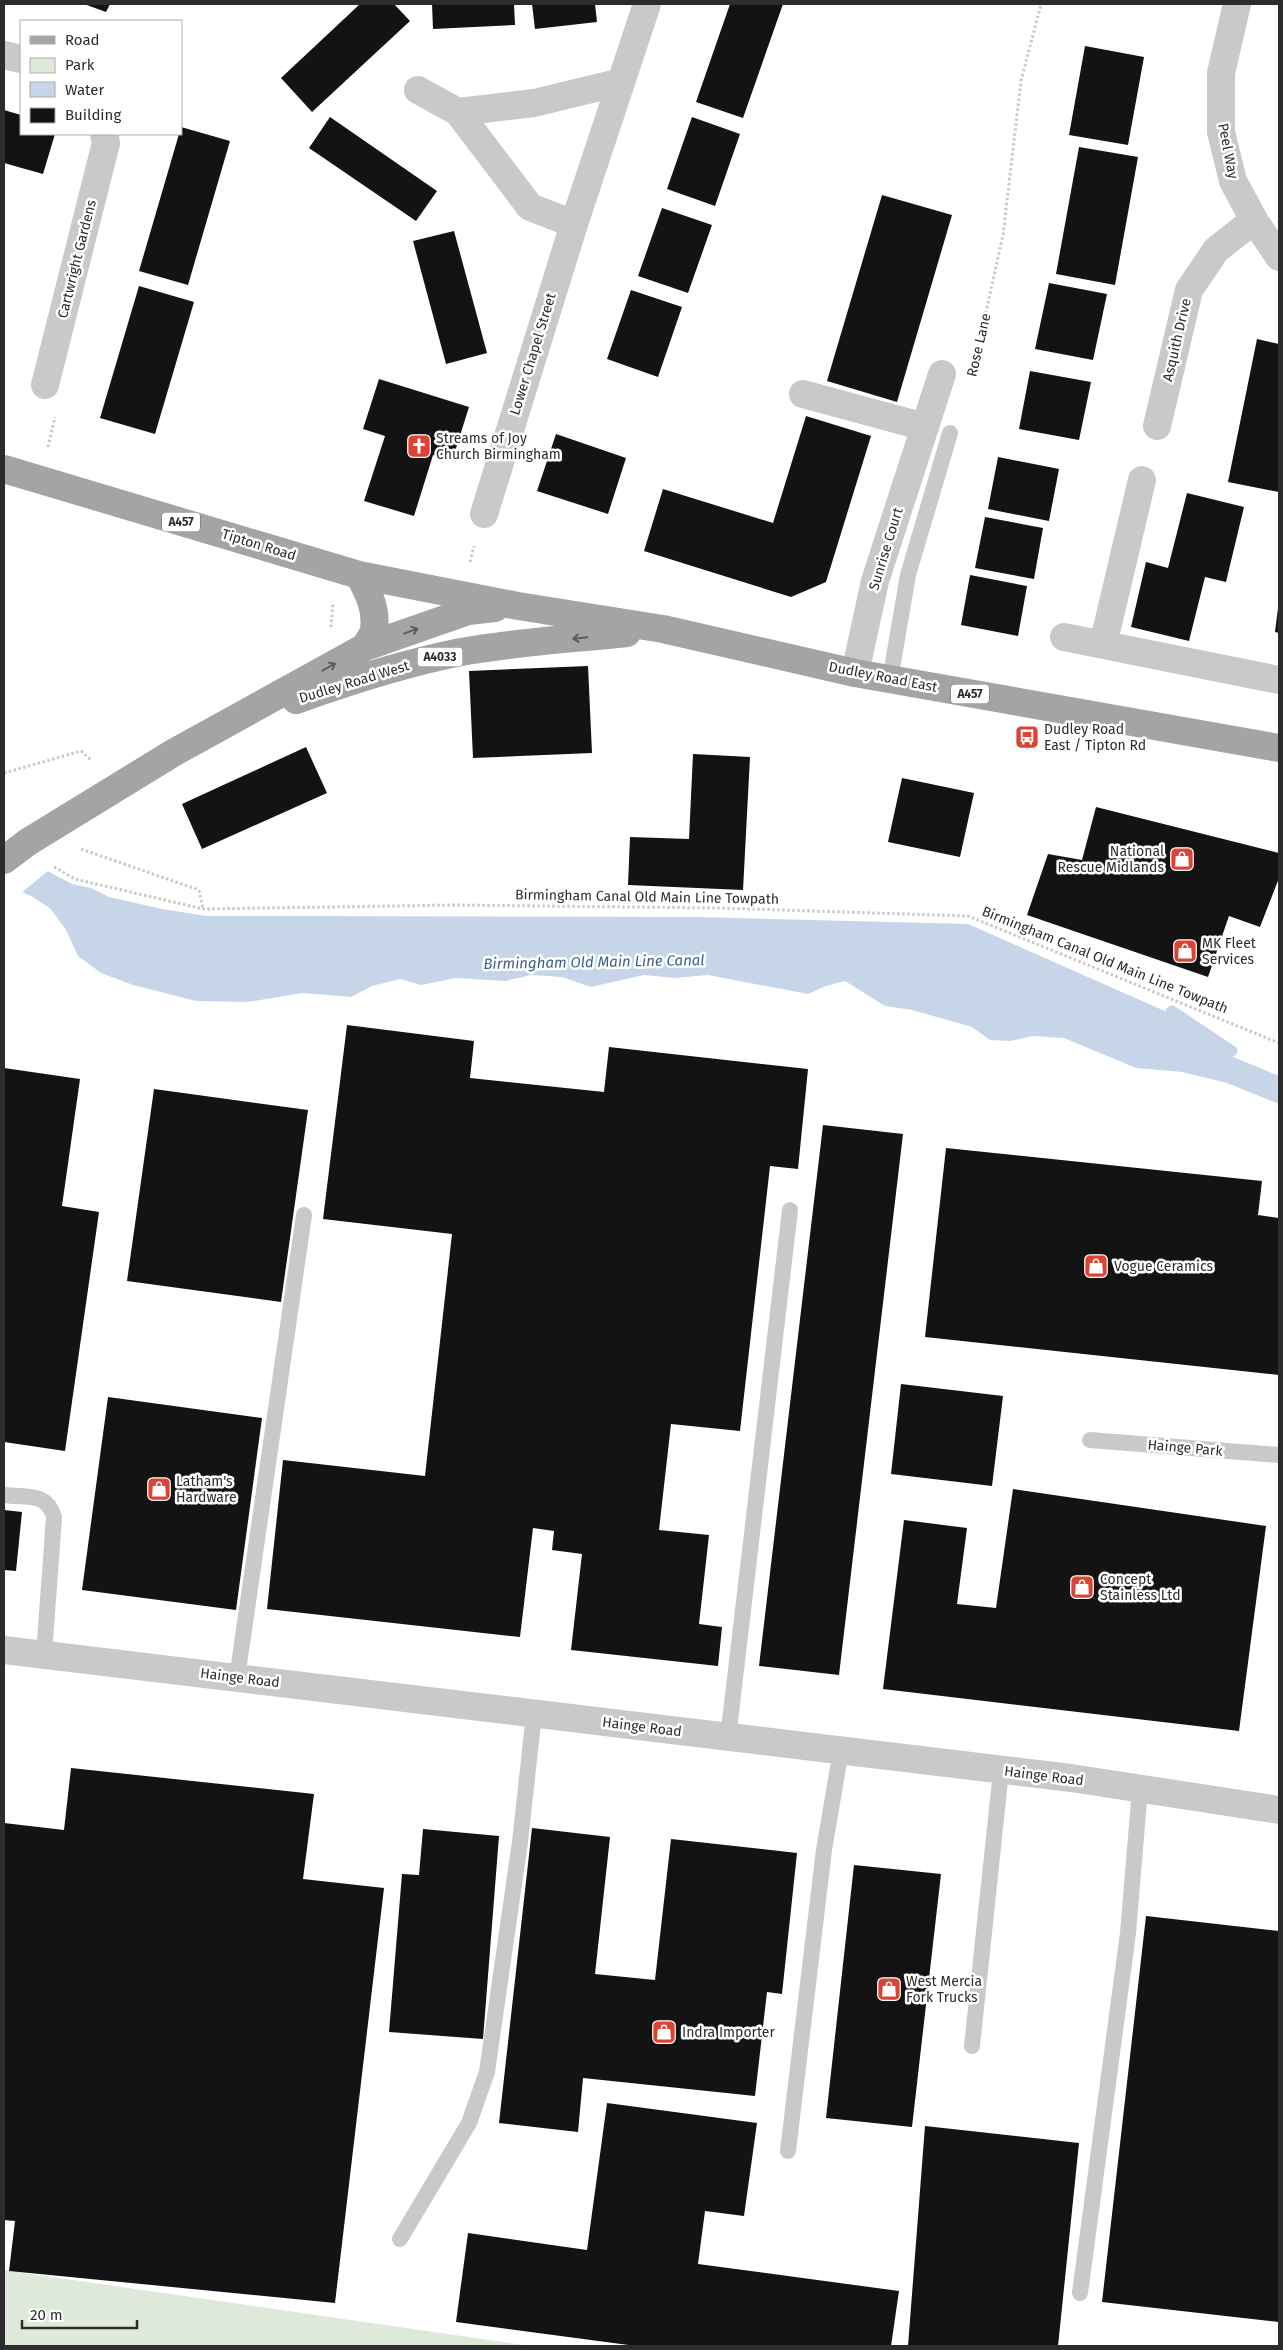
<svg xmlns="http://www.w3.org/2000/svg" width="1283" height="2350" viewBox="0 0 1283 2350" font-family="'Fira Sans',sans-serif">
	<style>
		.green { fill: #dfe9d9 }
		.water { fill: #c6d5e8 }
		.pier { fill: #fff }
		.lines { fill: none; stroke-linecap: round; stroke-linejoin: round }
		.stream { stroke: #c6d5e8; stroke-width: 11 }
		.building { fill: #131313 }
		.path { stroke: #c9c9c9; stroke-width: 3; stroke-dasharray: 2.5 2.5; stroke-linecap: butt }
		.lane { stroke: #c9c9c9; stroke-width: 16 }
		.street { stroke: #c9c9c9; stroke-width: 28 }
		.primary { stroke: #a4a4a4; stroke-width: 28 }
		.primary-bridge { stroke: #a4a4a4; stroke-width: 28 }
		.oneway { stroke: #5c5c5c }
		.labels { text-anchor: middle; dominant-baseline: central; stroke-width: 5; stroke-linejoin: round; paint-order: stroke }
		.shield { fill: #fff; stroke: #6b6b6b; stroke-width: 1 }
		.shield-label { font-size: 12px; font-weight: bold; fill: #2c2c2c }
		.street-label { font-size: 14px; fill: #2c2c2c; stroke: #fff }
		.poi-label { font-size: 14px; fill: #2c2c2c; stroke: #fff; text-anchor: start }
		.water-label { font-size: 15px; font-style: italic; fill: #3f6088; stroke: #fff }
	</style>
	<rect width="100%" height="100%" fill="#fff"/>
	<path class="green" d="M4 2270 531 2346H4Z"/>
	<path class="water" d="M4 848 72 884 91 888 109 897 162 909 206 916 698 917 968 924 1167 1012 1233 1057 1279 1076V1104L1227 1083 1182 1072 1136 1068 1064 1038 1033 1036 1010 1041 990 1040 972 1027 912 1010 885 1006 845 981 826 986 808 994 708 975 674 978 644 975 591 987 562 977 531 975 505 981 456 978 421 985 400 979 372 986 351 997 303 993 247 1002 196 1001 133 985 101 973 78 956 66 930 50 908 31 896 4 884Z"/>
	<path class="pier" d="M4 845 49 870 20 894 4 887Z"/>
	<g class="lines">
		<path class="stream" d="M1161 1025 1172 1011 1232 1051"/>
	</g>
	<path class="building" d="M84 4H110L106 12Z
		M360 4H394L410 21 312 112 281 78Z
		M432 4H514L515 25 433 29Z
		M532 4H595L597 22 535 29Z
		M730 4H783L743 118 696 102Z
		M1085 46 1144 57 1128 145 1069 135Z
		M4 110 21 115V134H55L43 174 4 163Z
		M330 117 437 191 416 221 309 148Z
		M692 117 740 134 715 206 667 189Z
		M181 127 230 141 188 285 139 271 179 134H181Z
		M1079 147 1138 157 1115 285 1056 274Z
		M882 195 952 215 897 402 827 381Z
		M662 208 712 225 688 293 638 276Z
		M454 231 487 353 446 364 413 241Z
		M1049 283 1107 294 1093 360 1035 349Z
		M139 286 194 302 155 434 100 418Z
		M631 290 682 307 658 377 607 359Z
		M1257 339 1279 344V492L1228 482Z
		M1030 371 1091 382 1079 440 1019 429Z
		M379 379 469 407 452 461 433 455 414 516 364 501 385 436 363 429Z
		M806 416 871 436 826 582 791 597 644 551 663 489 773 523Z
		M556 434 626 458 608 514 537 491Z
		M998 457 1059 469 1049 521 988 509Z
		M1187 493 1244 507 1226 582 1205 577 1189 641 1131 627 1146 562 1168 568Z
		M985 517 1043 528 1034 579 975 568Z
		M970 575 1027 586 1018 636 961 625Z
		M1278 608H1279V633L1275 632Z
		M588 666 592 753 473 758 469 671Z
		M306 747 327 793 202 849 182 804Z
		M693 754 750 757 743 890 628 885 630 837 689 839Z
		M902 778 974 793 960 857 888 842Z
		M1096 807 1279 853V878L1260 927 1229 916 1208 977 1027 915 1048 854 1082 860Z
		M347 1025 474 1041 470 1078 604 1092 609 1047 808 1069 798 1169 770 1166 740 1431 671 1424 659 1530 709 1535 699 1624 722 1627 718 1666 571 1650 582 1554 552 1550 554 1531 533 1528 520 1637 267 1609 283 1460 425 1476 452 1234 323 1219Z
		M4 1068 80 1079 62 1206 99 1212 65 1451 4 1442Z
		M154 1089 308 1110 281 1302 127 1281Z
		M823 1125 903 1134 839 1675 759 1666Z
		M946 1148 1262 1181 1258 1215 1279 1218V1375L925 1337Z
		M901 1384 1003 1396 992 1486 891 1474Z
		M108 1397 262 1418 236 1610 82 1590Z
		M1013 1489 1266 1526 1239 1731 883 1689 904 1520 967 1528 957 1604 996 1608Z
		M4 1510 22 1512 16 1571 4 1570Z
		M71 1768 314 1794 303 1879 384 1888 335 2303 9 2271 15 2221 4 2220V1823L64 1830Z
		M532 1828 610 1837 595 1974 655 1980 671 1839 797 1853 782 1994 767 1992 755 2096 583 2078 578 2132 499 2123Z
		M423 1829 499 1836 483 2039 389 2032 402 1874 419 1875Z
		M854 1865 941 1874 912 2127 826 2118Z
		M1146 1916 1279 1931V2322L1102 2302Z
		M607 2103 757 2123 744 2216 705 2211 698 2264 899 2291 891 2346H636L456 2322 468 2233 587 2250Z
		M925 2126 1079 2143 1058 2346H908Z"/>
	<g class="lines">
		<path class="path" d="M975 362 1003 235 1021 81 1041 4
			M48 447 55 417
			M470 562 474 546
			M331 627 333 603
			M4 773 81 751 92 761
			M81 849 199 890 203 909
			M54 867 75 879 203 909 455 905 720 908 968 916 1279 1043"/>
		<path class="lane" d="M890 680 908 575 950 433
			M1090 1440 1279 1455
			M4 1495C27 1498 47 1492 54 1517L44 1655
			M237 1678 304 1215
			M728 1738 790 1210
			M972 2046 1001 1771
			M788 2151 824 1850 841 1750
			M400 2239 469 2123 487 2072 520 1842 534 1714
			M1080 2293 1128 1933 1140 1789"/>
		<path class="street" d="M1237 4 1221 73V132L1233 181 1254 220 1279 257
			M4 55 21 59
			M418 90 458 112
			M574 224 530 207 458 112 534 103 621 82
			M45 385 106 143 104 134
			M803 394 925 427
			M1157 426 1189 290 1216 250 1254 220
			M484 514 574 224 647 4
			M1064 637 1279 680
			M1103 645 1142 480
			M855 673 875 581 942 374
			M4 1650 1071 1778 1279 1810"/>
		<path class="primary" d="M4 469 359 575 518 606 663 629 855 673 1279 748
			M359 575C368 592 377 609 374 629 374 634 368 641 365 647
			M296 700C349 681 405 663 461 652 515 642 572 639 627 633
			M28 842 173 753 365 647 468 611 495 608"/>
		<path class="primary-bridge" d="M4 860 28 842"/>
	</g>
	<defs><path id="oneway-shaft" d="M-6 0H5M1.5-3L5.5 0L1.5 3" fill="none" stroke-width="1.6" stroke-linecap="round" stroke-linejoin="round" transform="scale(1.25)"/></defs>
	<g class="oneway">
		<use href="#oneway-shaft" transform="translate(411 631) rotate(-20)"/>
		<use href="#oneway-shaft" transform="translate(580 638) rotate(174)"/>
		<use href="#oneway-shaft" transform="translate(329 667) rotate(-29)"/>
	</g>
	<defs>
		<g id="church-square" transform="scale(1.25)"><rect x="-9" y="-9" width="18" height="18" rx="4" fill="#db4435" stroke="#fff"/><path d="M-1.2-6h2.4v3.5h3.3v2.4h-3.3V6h-2.4V-.1h-3.3v-2.4h3.3Z" fill="#fff"/></g>
		<g id="bus-square" transform="scale(1.25)"><rect x="-9" y="-9" width="18" height="18" rx="4" fill="#db4435" stroke="#fff"/><path d="M-5-6H5V4H4V6H2V4H-2V6H-4V4H-5ZM-3.5-4V0h7V-4ZM-3.5 1.2v1.5H-2V1.2ZM2 1.2v1.5H3.5V1.2Z" fill="#fff"/></g>
		<g id="shop-square" transform="scale(1.25)"><rect x="-9" y="-9" width="18" height="18" rx="4" fill="#db4435" stroke="#fff"/><path d="M-5-2.5h2.3a2.7 3.5 0 0 1 5.4 0H5L5.5 6h-11ZM-1.5-2.5h3a1.5 2.3 0 0 0-3 0Z" fill="#fff"/></g>
	</defs>
	<g fill-rule="evenodd">
		<use href="#church-square" x="419" y="446"/>
		<use href="#bus-square" x="1027" y="737"/>
		<use href="#shop-square" x="1182" y="859"/>
		<use href="#shop-square" x="1185" y="951"/>
		<use href="#shop-square" x="1096" y="1266"/>
		<use href="#shop-square" x="159" y="1489"/>
		<use href="#shop-square" x="1082" y="1587"/>
		<use href="#shop-square" x="889" y="1989"/>
		<use href="#shop-square" x="664" y="2032"/>
	</g>
	<g class="labels">
		<g class="shield">
			<rect x="162" y="512.5" width="38" height="19" rx="4"/>
			<rect x="417.5" y="647.5" width="45" height="19" rx="4"/>
			<rect x="951" y="684.5" width="38" height="19" rx="4"/>
		</g>
		<g class="shield-label">
			<text x="181" y="522">A457</text>
			<text x="440" y="657">A4033</text>
			<text x="970" y="694">A457</text>
		</g>
		<g class="street-label">
			<text transform="translate(1228 151) rotate(79)">Peel Way</text>
			<text transform="translate(77 259) rotate(-76)">Cartwright Gardens</text>
			<text transform="translate(1177 340) rotate(-77)">Asquith Drive</text>
			<text transform="translate(979 345) rotate(-77)">Rose Lane</text>
			<text transform="translate(533 354) rotate(-73)">Lower Chapel Street</text>
			<text transform="translate(259 545) rotate(17)">Tipton Road</text>
			<text transform="translate(886 549) rotate(-73)">Sunrise Court</text>
			<text transform="translate(883 677) rotate(11)">Dudley Road East</text>
			<text transform="translate(354 682) rotate(-17)">Dudley Road West</text>
			<text transform="translate(647 897) rotate(1)">Birmingham Canal Old Main Line Towpath</text>
			<text transform="translate(1105 960) rotate(22)">Birmingham Canal Old Main Line Towpath</text>
			<text transform="translate(1185 1448) rotate(5)">Hainge Park</text>
			<text transform="translate(240 1678) rotate(7)">Hainge Road</text>
			<text transform="translate(642 1727) rotate(7)">Hainge Road</text>
			<text transform="translate(1044 1776) rotate(7)">Hainge Road</text>
		</g>
		<g class="poi-label">
			<text x="436" y="438">Streams of Joy<tspan x="436" dy="16">Church Birmingham</tspan></text>
			<text x="1044" y="729">Dudley Road<tspan x="1044" dy="16">East / Tipton Rd</tspan></text>
			<text x="1164" y="851" text-anchor="end">National<tspan x="1164" dy="16">Rescue Midlands</tspan></text>
			<text x="1202" y="943">MK Fleet<tspan x="1202" dy="16">Services</tspan></text>
			<text x="1114" y="1266">Vogue Ceramics</text>
			<text x="176" y="1481">Latham's<tspan x="176" dy="16">Hardware</tspan></text>
			<text x="1100" y="1579">Concept<tspan x="1100" dy="16">Stainless Ltd</tspan></text>
			<text x="906" y="1981">West Mercia<tspan x="906" dy="16">Fork Trucks</tspan></text>
			<text x="682" y="2032">Indra Importer</text>
		</g>
		<g class="water-label">
			<text transform="translate(594 962) rotate(-1)">Birmingham Old Main Line Canal</text>
		</g>
	</g>
	<rect width="1283" height="2350" fill="none" stroke="#2c2c2c" stroke-width="10"/>
	<rect x="20" y="20" width="162" height="115" fill="#ffffff" stroke="#ababab"/>
	<rect x="30" y="36" width="25" height="8" fill="#a4a4a4" stroke="#ababab"/>
	<text x="65" y="45" font-size="15" fill="#2c2c2c">Road</text>
	<rect x="30" y="58" width="25" height="15" fill="#dfe9d9" stroke="#ababab"/>
	<text x="65" y="70" font-size="15" fill="#2c2c2c">Park</text>
	<rect x="30" y="82" width="25" height="15" fill="#c6d5e8" stroke="#ababab"/>
	<text x="65" y="95" font-size="15" fill="#2c2c2c">Water</text>
	<rect x="30" y="108" width="25" height="15" fill="#131313" stroke="#ababab"/>
	<text x="65" y="120" font-size="15" fill="#2c2c2c">Building</text>
	<path d="M22 2320v8h115v-8" fill="none" stroke="#2c2c2c" stroke-width="2.5"/>
	<text x="30" y="2320" font-size="15" fill="#2c2c2c" stroke="#ffffff" stroke-width="4" paint-order="stroke">20 m</text>
</svg>
